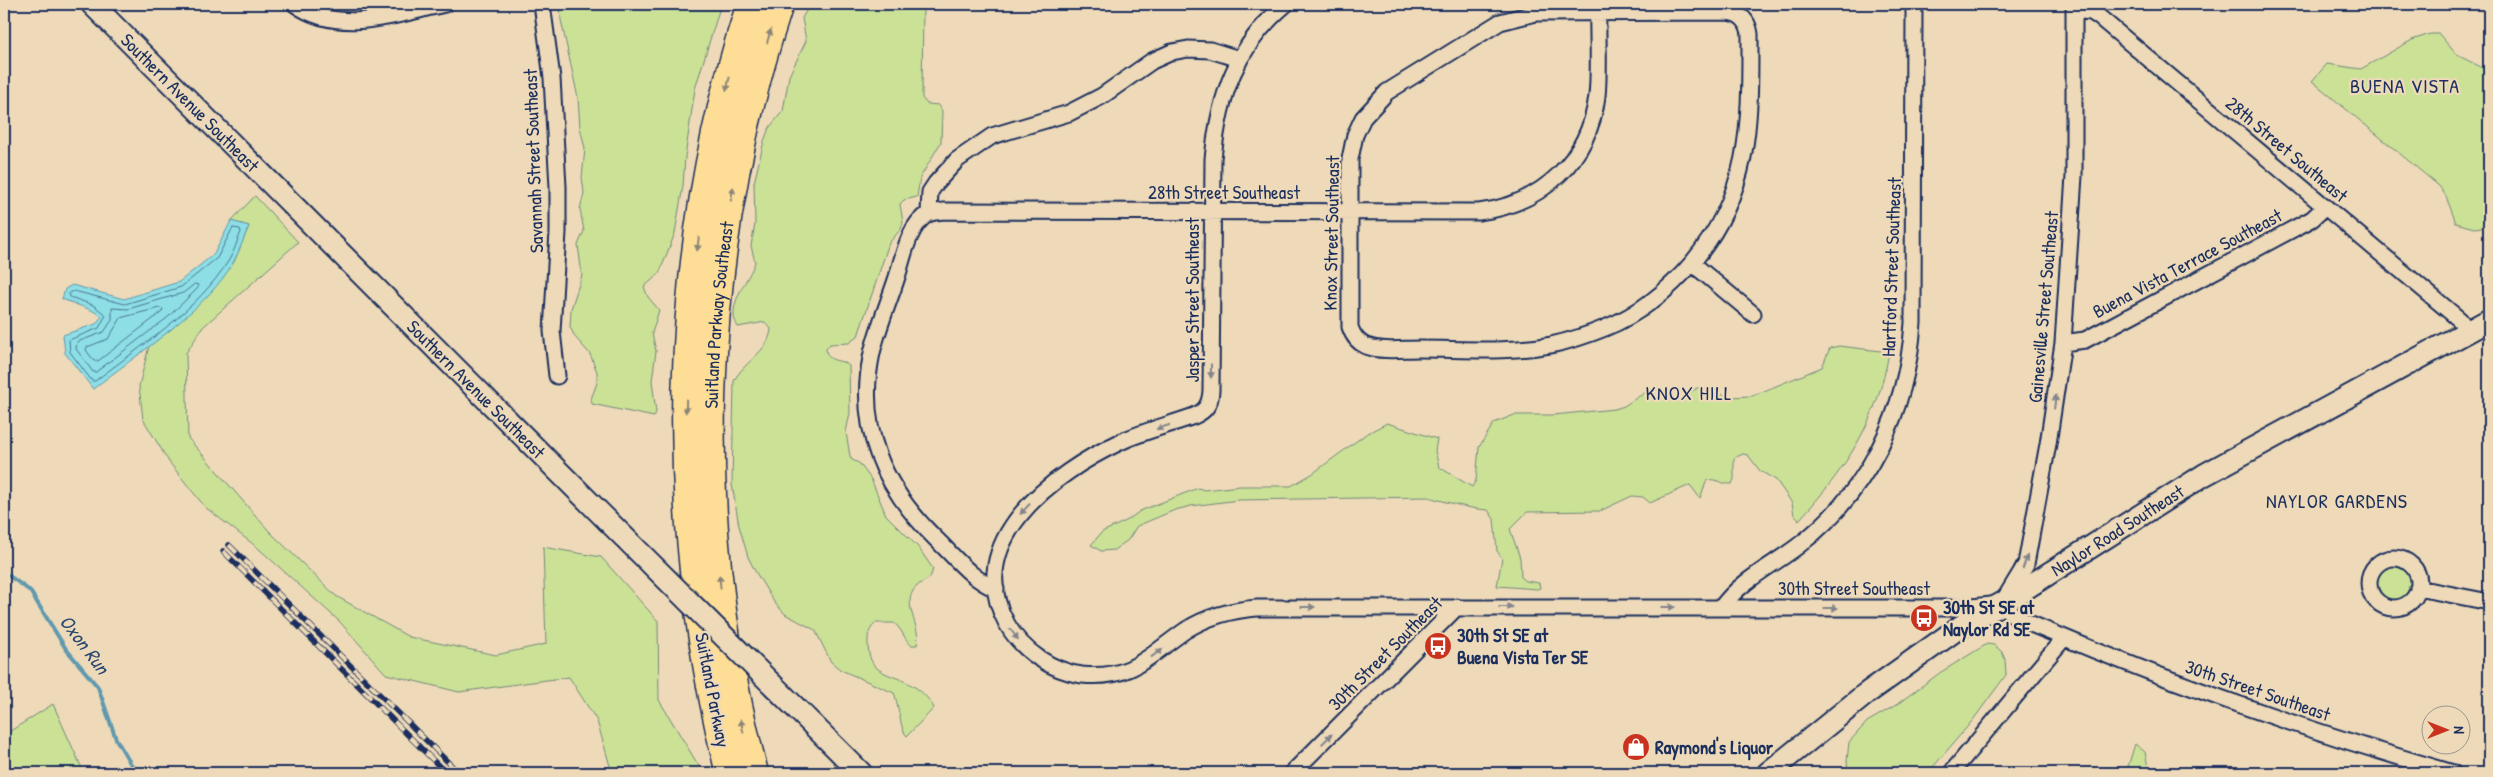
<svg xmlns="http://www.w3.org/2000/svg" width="2493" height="777" viewBox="0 0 2493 777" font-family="'Patrick Hand',sans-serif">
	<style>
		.green { fill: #cae196; stroke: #72887a }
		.water { fill: #8ddee5; stroke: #5f98af }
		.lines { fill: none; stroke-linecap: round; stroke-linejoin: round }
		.shore { stroke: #497594; stroke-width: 1 }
		.stream { stroke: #5f98af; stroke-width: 4 }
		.street-casing { stroke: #1b2f5e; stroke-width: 19 }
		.secondary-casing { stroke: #1b2f5e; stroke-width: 25 }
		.highway-casing { stroke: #1b2f5e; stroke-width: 31 }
		.street { stroke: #eedab8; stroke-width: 15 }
		.secondary { stroke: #eedab8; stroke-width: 21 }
		.highway { stroke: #fedd96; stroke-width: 28 }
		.rail-casing { stroke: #1b2f5e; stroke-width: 5.5 }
		.rail { stroke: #eedab8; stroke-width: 4; stroke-dasharray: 11; stroke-linecap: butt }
		.secondary-bridge-casing { stroke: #1b2f5e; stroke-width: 25; stroke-linecap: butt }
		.secondary-bridge { stroke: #eedab8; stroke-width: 21 }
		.oneway { fill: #8c867a }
		.oneway2 { fill: #84848b }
		.labels { text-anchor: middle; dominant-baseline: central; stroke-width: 4.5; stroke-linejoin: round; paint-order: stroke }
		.street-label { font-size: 19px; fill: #1b2f5e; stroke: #eedab8 }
		.poi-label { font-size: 19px; font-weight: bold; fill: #1b2f5e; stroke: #eedab8; text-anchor: start }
		.neighbourhood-label { font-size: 20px; letter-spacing: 1px; fill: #1b2f5e; stroke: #eedab8 }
		.water-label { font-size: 20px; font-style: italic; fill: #2c4972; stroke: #eedab8 }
	</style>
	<rect width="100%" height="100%" fill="#eedab8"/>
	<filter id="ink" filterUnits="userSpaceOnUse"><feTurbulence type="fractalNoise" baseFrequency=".02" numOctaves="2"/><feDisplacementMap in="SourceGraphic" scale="10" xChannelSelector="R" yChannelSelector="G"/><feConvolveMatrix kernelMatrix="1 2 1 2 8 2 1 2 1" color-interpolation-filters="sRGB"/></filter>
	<g filter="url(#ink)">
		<path class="green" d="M560 4H721L695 89 685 157 683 186 675 233 659 274 644 287 648 297 659 310 652 333 656 351 652 381 656 412 654 417 592 404 591 399 597 383V372L590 354 575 337 570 327 571 309 582 275 578 245 584 231 580 209 584 193 582 177 585 149 580 127 578 98 561 20Z
			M810 4H923L922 98 927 104 939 105 942 111 941 142 920 178 917 197 904 200 900 204 903 222 901 229 889 243 858 336 849 343 830 344 826 349C827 364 842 358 849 366L850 413 846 432 850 456 852 460 859 463 871 479 886 515 918 547 933 569 930 578C925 581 920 583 916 587 900 603 922 626 917 645H911C904 639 902 629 894 623H876C870 628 868 633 868 640 867 677 890 671 913 686 922 691 929 699 934 708L907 736C900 730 899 705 894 693L841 670 831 662 815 630 785 614 774 602 755 571 748 557 739 526 732 484 734 381C743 362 769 352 771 329L765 322 738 327C724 306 750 279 755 262L751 246 755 224 754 183 764 141 769 128 783 111 789 76 806 41 802 18Z
			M2430 34H2439L2457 55 2489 71V226L2474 228 2456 223 2446 196 2439 186 2312 81 2327 64 2361 69 2412 40Z
			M255 196 298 242 203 327 186 353 188 438 269 531 336 596 409 637 496 655 546 644 543 547 601 557 658 621 659 700 703 773H612L597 721 569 677 459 692 386 674 339 621 258 548 205 507 169 462 143 419 139 386 149 346 174 327 212 290 234 262 249 226 231 221Z
			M1839 346 1889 352C1878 421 1845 470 1799 520L1794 515 1792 503 1776 480 1760 471 1748 455 1743 454 1734 458V479L1732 484C1722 485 1717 478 1707 480L1700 498 1690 485 1650 503 1643 497 1632 496 1600 511 1527 512 1510 529 1520 558 1521 577 1526 581 1539 583 1540 588 1537 589 1497 586 1502 558 1497 551 1494 519 1488 510C1469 509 1447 502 1428 497L1239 500 1191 506 1175 510 1137 526 1128 540 1114 550 1101 551 1091 545 1102 532 1128 520 1140 511 1198 488 1204 490 1240 486H1291L1312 474 1366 434 1387 423 1437 439 1435 451 1439 467 1472 487 1476 480 1479 447 1494 423 1514 415H1553L1615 409 1624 406 1646 392 1678 400 1697 388H1705L1729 397 1752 396 1822 367 1830 348Z
			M2375 583a19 19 0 1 1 38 0a19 19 0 1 1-38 0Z
			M1987 644 1994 645 2002 652 2005 659 2006 675 1973 720 1928 773H1848L1847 761 1849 742 1867 722 1896 705 1941 672Z
			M53 704 84 773H4V735Z
			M2135 744 2145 752 2149 772 2152 773H2126Z"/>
		<path class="water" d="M231 221 249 226C244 237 240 250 234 261 208 309 136 355 93 389L65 353 63 335 96 324 102 316 91 310 62 299 65 289 72 285 124 299 179 282 214 254Z"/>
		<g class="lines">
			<path class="shore" d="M233 228 240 229 241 232C237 241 234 252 229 260 197 311 142 345 95 381H92L70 352 69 340 99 328 106 315 93 305 70 297 69 293 74 291 125 304 181 287 217 258Z
				M195 284 198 285V288L167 318 96 372H93L76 349 77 342 104 332 112 320V308L128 309 183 293Z
				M160 308 163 309 162 312 98 361H94L86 350 87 347 108 339 121 318Z"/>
			<path class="stream" d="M4 572 30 591 66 649 98 687 116 739 136 773"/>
			<g class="street-casing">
				<path id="street" d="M295 4C339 36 397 14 445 4
					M542 4 552 78 558 187V232L552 331 557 376
					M1286 4C1236 46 1219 95 1213 159L1211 391C1210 404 1206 411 1194 416 1169 425 1144 431 1120 442 1054 473 961 541 1007 624 1022 651 1052 671 1082 675 1133 680 1149 655 1186 630 1208 616 1232 610 1257 608H1962L2001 604 2017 618C2159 679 2304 730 2453 773
					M2074 10 2091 12 2099 17 2460 320 2468 332
					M1726 12C1740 13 1748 20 1750 34 1750 122 1752 191 1692 263 1669 290 1638 315 1605 328 1588 335 1569 341 1551 345 1508 353 1462 349 1419 349 1402 349 1382 352 1366 346 1357 342 1353 336 1350 327V159L1355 135 1363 118 1387 92 1500 22 1536 13Z
					M929 213 930 192 936 183 957 160 992 136 1069 113 1102 96 1152 61 1172 52 1188 49 1210 50 1239 59
					M1692 263 1753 314
					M2063 343 2085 340 2312 219 2325 207
					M2369 583a25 25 0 1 1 50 0a25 25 0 1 1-50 0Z
					M2418 588 2489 602
					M996 589C971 579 954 556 935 538 883 487 856 427 872 353 878 327 889 302 897 277 903 258 909 224 928 214 932 212 939 212 943 211L1479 212C1542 204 1589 160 1597 96 1600 66 1597 34 1598 4
					M2004 600 2026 564 2048 444 2063 343 2074 176V4
					M1721 608C1741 580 1772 566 1798 546 1869 492 1907 411 1913 323L1914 4
					M1292 773 1457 607
					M1951 773 2064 638"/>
			</g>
			<g class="secondary-casing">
				<g id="secondary">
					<path id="s1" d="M92 4 607 520"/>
					<path d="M813 725 861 773"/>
					<path id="s2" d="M1768 773 1867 693 1960 627 2001 604 2204 475 2489 320"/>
				</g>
			</g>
			<g class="highway-casing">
				<g id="highway">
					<path d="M730 773C667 521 670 251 751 4"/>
					<path id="s3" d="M754 773C688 524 698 249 779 4"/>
				</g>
			</g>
			<use href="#street" class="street"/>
			<use href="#secondary" class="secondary"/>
			<use href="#highway" class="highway"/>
			<g class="rail-casing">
				<path id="rail" d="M229 545 459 773
					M223 551 446 773"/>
			</g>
			<use href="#rail" class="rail"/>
			<g class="secondary-bridge-casing">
				<path id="secondary-bridge" d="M607 520 813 725"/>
			</g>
			<use href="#secondary-bridge" class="secondary-bridge"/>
		</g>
		<defs><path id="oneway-solid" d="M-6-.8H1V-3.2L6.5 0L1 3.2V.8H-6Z" transform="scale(1.25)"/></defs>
		<g class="oneway">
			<use href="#oneway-solid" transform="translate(769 36) rotate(-74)"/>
			<use href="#oneway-solid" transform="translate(728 84) rotate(103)"/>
			<use href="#oneway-solid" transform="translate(732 194) rotate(-81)"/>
			<use href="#oneway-solid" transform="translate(698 244) rotate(97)"/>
			<use href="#oneway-solid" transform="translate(686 406) rotate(91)"/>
			<use href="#oneway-solid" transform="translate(720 582) rotate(-95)"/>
			<use href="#oneway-solid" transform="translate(742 726) rotate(-102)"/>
		</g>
		<g class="oneway2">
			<use href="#oneway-solid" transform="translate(1211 371) rotate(90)"/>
			<use href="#oneway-solid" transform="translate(2055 402) rotate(-82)"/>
			<use href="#oneway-solid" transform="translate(1163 427) rotate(162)"/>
			<use href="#oneway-solid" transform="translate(1025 509) rotate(133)"/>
			<use href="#oneway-solid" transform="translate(2025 562) rotate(-71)"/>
			<use href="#oneway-solid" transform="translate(1308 607)"/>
			<use href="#oneway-solid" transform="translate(1506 607)"/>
			<use href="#oneway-solid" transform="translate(1668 607)"/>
			<use href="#oneway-solid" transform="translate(1831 608)"/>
			<use href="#oneway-solid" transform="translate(1014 634) rotate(53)"/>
			<use href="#oneway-solid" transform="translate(1157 653) rotate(-36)"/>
			<use href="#oneway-solid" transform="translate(1327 739) rotate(-45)"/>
		</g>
	</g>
	<defs>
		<g id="bus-disc" transform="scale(1.4375)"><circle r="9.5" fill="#c8321e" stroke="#eedab8"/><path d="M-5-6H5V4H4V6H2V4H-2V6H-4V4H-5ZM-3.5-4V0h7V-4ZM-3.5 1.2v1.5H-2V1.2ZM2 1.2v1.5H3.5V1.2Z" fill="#fff"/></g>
		<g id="shop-disc" transform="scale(1.4375)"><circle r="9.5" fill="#c8321e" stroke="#eedab8"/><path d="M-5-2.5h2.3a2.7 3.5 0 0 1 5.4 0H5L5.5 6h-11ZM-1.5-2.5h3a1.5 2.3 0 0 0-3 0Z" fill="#fff"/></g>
	</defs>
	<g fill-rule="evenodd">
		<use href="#bus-disc" x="1924" y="618"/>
		<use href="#bus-disc" x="1438" y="646"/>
		<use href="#shop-disc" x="1636" y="747"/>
	</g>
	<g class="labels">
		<g class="street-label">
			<text stroke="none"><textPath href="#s1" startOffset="139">Southern Avenue Southeast</textPath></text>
			<text transform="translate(2287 149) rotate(40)">28th Street Southeast</text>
			<text transform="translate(533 161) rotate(-92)">Savannah Street Southeast</text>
			<text x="1224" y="192">28th Street Southeast</text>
			<text transform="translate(1331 233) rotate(-89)">Knox Street Southeast</text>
			<text transform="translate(2187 263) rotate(-28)">Buena Vista Terrace Southeast</text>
			<text transform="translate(1891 267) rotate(-88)">Hartford Street Southeast</text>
			<text transform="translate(1192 300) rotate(-90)">Jasper Street Southeast</text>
			<text transform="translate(2043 307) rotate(-85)">Gainesville Street Southeast</text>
			<text stroke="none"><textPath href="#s3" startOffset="462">Suitland Parkway Southeast</textPath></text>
			<text stroke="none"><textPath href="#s1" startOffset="544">Southern Avenue Southeast</textPath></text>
			<text stroke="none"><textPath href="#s2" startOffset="426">Naylor Road Southeast</textPath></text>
			<text x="1854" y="588">30th Street Southeast</text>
			<text transform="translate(1385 653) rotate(-45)">30th Street Southeast</text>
			<text transform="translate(713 690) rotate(79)">Suitland Parkway</text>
			<text transform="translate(2258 690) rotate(19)">30th Street Southeast</text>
		</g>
		<g class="poi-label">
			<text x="1943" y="607">30th St SE at<tspan x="1943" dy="22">Naylor Rd SE</tspan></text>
			<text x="1457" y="635">30th St SE at<tspan x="1457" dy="22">Buena Vista Ter SE</tspan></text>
			<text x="1655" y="747">Raymond's Liquor</text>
		</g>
		<g class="neighbourhood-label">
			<text x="2405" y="85">BUENA VISTA</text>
			<text x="1689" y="392">KNOX HILL</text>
			<text x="2337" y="500">NAYLOR GARDENS</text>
		</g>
		<g class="water-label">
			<text transform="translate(85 644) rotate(53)">Oxon Run</text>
		</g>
	</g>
	<rect width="2493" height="777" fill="none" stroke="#eedab8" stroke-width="20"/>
	<rect x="10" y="10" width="2473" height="757" fill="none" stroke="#1b2f5e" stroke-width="2" filter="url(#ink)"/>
	<g transform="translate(2446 730) rotate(90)"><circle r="24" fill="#eedab8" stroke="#9a9694"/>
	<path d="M0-4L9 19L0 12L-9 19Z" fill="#c8321e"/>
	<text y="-8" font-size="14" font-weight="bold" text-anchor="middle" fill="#1b2f5e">N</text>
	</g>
</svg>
